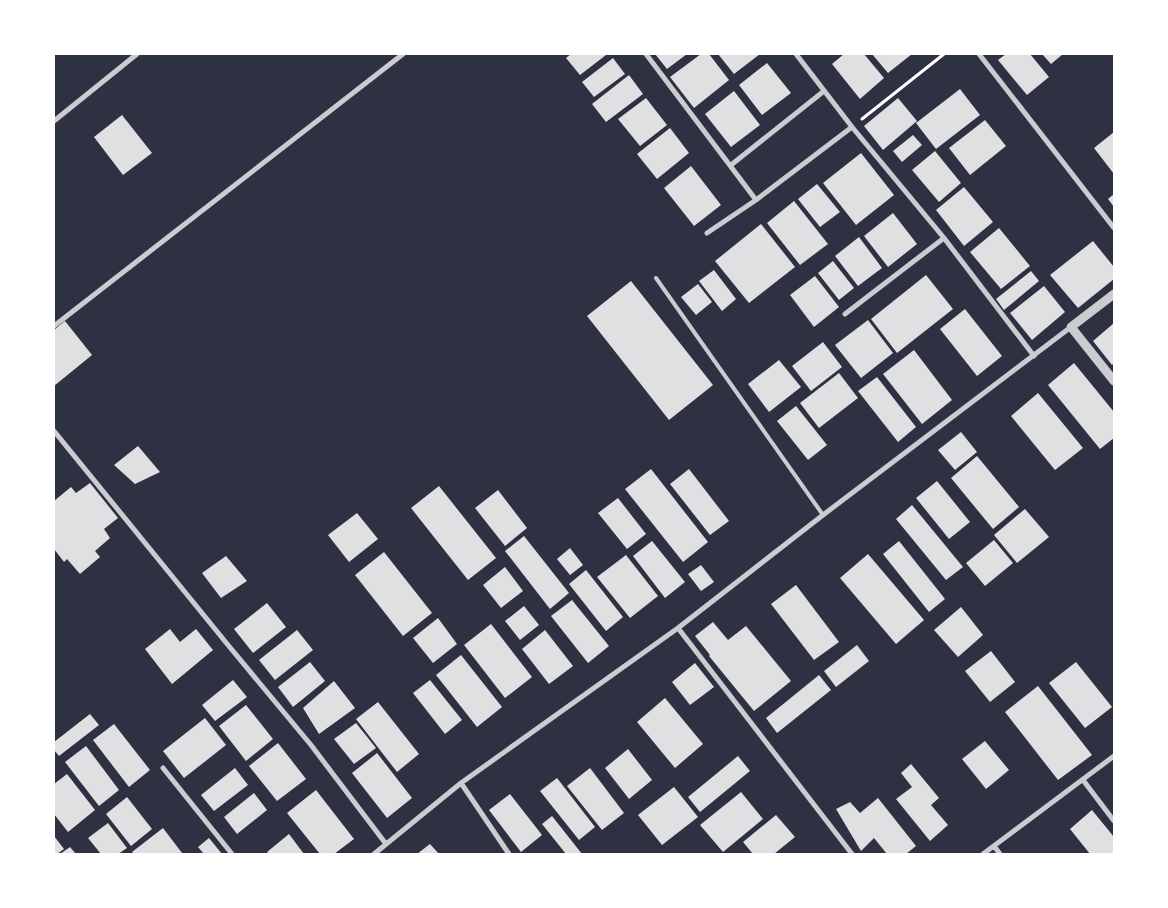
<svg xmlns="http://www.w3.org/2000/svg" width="1168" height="908" viewBox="0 0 1168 908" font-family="Merriweather,serif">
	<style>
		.building { fill: #e0e0e3 }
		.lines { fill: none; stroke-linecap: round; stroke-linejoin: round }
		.path { stroke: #fff; stroke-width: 3 }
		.service { stroke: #caccd0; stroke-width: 4 }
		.minor { stroke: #caccd0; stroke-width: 5 }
		.tertiary { stroke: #caccd0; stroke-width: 9 }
	</style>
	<rect width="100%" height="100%" fill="#2d3142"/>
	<path class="building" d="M571 54H605L606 55 580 75 566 58Z
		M655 54H687L667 69Z
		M701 54H709L729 80 694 108 670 77Z
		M718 54H760L734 74Z
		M844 54H864L884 78 860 99 832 64Z
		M872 54H912L888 73Z
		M1006 54H1030L1049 77 1027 95 998 60Z
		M1042 54H1063L1051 64Z
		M613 58 625 74 594 97 582 82Z
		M767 63 791 93 762 115 739 85Z
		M629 75 643 94 606 122 592 104Z
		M960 89 980 115 936 149 916 123Z
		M734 91 760 125 731 147 705 114Z
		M646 98 667 125 640 146 618 119Z
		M898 98 917 121 883 150 864 126Z
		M122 115 152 153 123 175 94 137Z
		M985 120 1006 146 970 175 949 148Z
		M670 128 689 153 657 179 637 154Z
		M1114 132V174L1094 148Z
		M913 135 922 145 902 162 893 151Z
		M935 151 961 183 939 202 912 170Z
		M861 153 894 195 856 225 823 183Z
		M691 166 721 205 694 226 664 188Z
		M817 184 840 212 820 227 798 199Z
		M964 187 993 222 964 246 936 210Z
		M1114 194V207L1108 199Z
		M794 201 828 244 800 265 767 223Z
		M893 213 917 244 888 267 864 236Z
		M761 224 795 267 749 303 715 261Z
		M999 228 1030 266 1001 289 970 252Z
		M859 237 882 268 858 286 835 256Z
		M1093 241 1114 267V279L1078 308 1050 275Z
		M833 261 854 288 839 300 818 273Z
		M714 270 736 299 722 311 699 281Z
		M1031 271 1039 281 1004 310 996 299Z
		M926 275 953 309 897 353 871 319Z
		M815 276 839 307 814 327 790 295Z
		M631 281 713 385 669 420 587 316Z
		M698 284 712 302 696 315 681 297Z
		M1044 286 1065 312 1032 340 1010 313Z
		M965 309 1002 356 977 376 940 329Z
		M868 320 893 353 861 378 835 345Z
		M65 321 92 355 54 386V330Z
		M1114 323V363L1112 365 1093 341Z
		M823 342 842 367 811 391 792 366Z
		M914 350 952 400 922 424 883 374Z
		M779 360 801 387 769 412 748 384Z
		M1074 363 1114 412V438L1100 449 1048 385Z
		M839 373 858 398 819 428 800 403Z
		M877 377 916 427 898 442 858 391Z
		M1038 393 1083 448 1055 470 1011 416Z
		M796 406 827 445 808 460 777 421Z
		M961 432 977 452 955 470 938 450Z
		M138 446 160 472 135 484 114 465Z
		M977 456 1019 507 993 529 951 478Z
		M651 469 708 542 683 562 625 489Z
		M689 469 729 521 710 535 670 484Z
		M937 481 970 522 949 539 916 498Z
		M90 483 118 518 104 529 110 538 95 551 100 557 80 574 67 559 64 562 54 549V501L71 487 76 493Z
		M439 486 496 558 468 580 411 508Z
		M498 490 527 528 505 546 475 508Z
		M618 498 646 534 627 549 598 513Z
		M912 505 963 567 946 580 896 519Z
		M1025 509 1049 537 1017 563 994 535Z
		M357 513 378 539 349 562 328 535Z
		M524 536 569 593 550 609 505 551Z
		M994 540 1013 563 985 586 966 563Z
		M652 541 685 582 665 598 633 556Z
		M899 541 945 599 929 612 883 554Z
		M570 548 583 565 570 575 557 559Z
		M384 552 432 613 403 636 355 575Z
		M868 554 924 620 896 644 840 578Z
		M626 555 658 596 630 618 597 577Z
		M226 556 247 581 221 598 202 573Z
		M701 565 714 582 701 591 688 574Z
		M505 567 523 591 501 608 483 585Z
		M586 570 623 617 606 631 569 584Z
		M796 585 839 642 814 660 771 604Z
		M572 600 609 646 588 663 551 616Z
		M267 603 286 627 253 653 234 629Z
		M524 606 539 625 520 640 505 621Z
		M961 607 983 635 958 657 934 630Z
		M438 618 457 644 433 663 413 638Z
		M713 622 728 640 746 626 791 681 754 711 709 656 710 655 695 636Z
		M491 624 532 677 505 698 464 645Z
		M170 629 180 642 196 629 213 650 172 684 145 649Z
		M297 630 313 650 275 680 259 660Z
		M545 630 573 666 549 684 522 649Z
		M857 645 869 661 836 687 824 671Z
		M991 651 1015 682 990 702 965 671Z
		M461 655 502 707 477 727 436 675Z
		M310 662 325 681 293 707 278 687Z
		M1076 662 1112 707 1085 728 1049 683Z
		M695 663 714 687 690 705 672 682Z
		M819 675 831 690 777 733 766 718Z
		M233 680 247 697 215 721 202 705Z
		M430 680 462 720 445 734 413 693Z
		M334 681 355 708 319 734 303 708Z
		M1038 686 1092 755 1058 780 1005 712Z
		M665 698 703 744 675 768 637 722Z
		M378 702 419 754 397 772 356 719Z
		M246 705 273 739 246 761 219 726Z
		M90 714 99 725 59 756 54 750V742Z
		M205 718 226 745 184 778 163 751Z
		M356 723 376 748 354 764 334 739Z
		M114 724 150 770 129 787 93 740Z
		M985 741 1009 770 986 789 962 759Z
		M278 743 306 779 277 801 249 766Z
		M86 746 119 790 99 806 65 762Z
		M628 749 652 780 629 799 605 768Z
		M377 753 412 798 387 818 352 773Z
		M738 756 750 771 700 812 688 797Z
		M911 764 939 798 931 805 948 825 930 841 896 799 912 787 901 773Z
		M235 768 248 785 214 811 201 795Z
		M590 768 624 813 602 830 567 786Z
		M67 774 95 810 68 832 54 814V784Z
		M557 778 595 827 579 840 540 791Z
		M674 787 698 817 662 845 638 815Z
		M316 790 354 839 334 854H320L287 813Z
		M741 792 763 819 723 852 700 825Z
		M254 793 267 810 237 834 224 817Z
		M510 794 542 835 521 852 489 810Z
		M127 797 152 829 131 846 106 814Z
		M878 798 916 846 906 854H887L874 838 861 851 836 809 850 802 860 813Z
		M1092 810 1114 837V854H1090L1070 829Z
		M776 815 795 837 774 854H753L743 842Z
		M552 816 582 854H566L542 824Z
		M108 823 127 848 118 854H101L88 838Z
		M163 828 182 853 181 854H134L132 852Z
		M289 834 304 854H269L267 852Z
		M54 836 64 849 57 854H54Z
		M209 838 222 854H204L198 847Z
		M430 844 439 854H417Z
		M70 847 76 854H60Z"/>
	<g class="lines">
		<path class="path" d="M862 119 944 54"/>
		<path class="service" d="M656 278 823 515"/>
		<path class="minor" d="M646 54 756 200
			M796 54 852 127 944 238 1034 356
			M979 54 1114 228
			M54 121 137 54
			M731 165 824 91
			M707 233 756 200 852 127
			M845 314 944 238
			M54 326 403 54
			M54 431 228 645 311 745 386 844
			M678 628 852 854
			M163 768 232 854
			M1083 780 1114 821
			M461 783 509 854
			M994 846 1000 854
			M374 854 461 783 678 628 823 515 1071 327
			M983 854 1114 756"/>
		<path class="tertiary" d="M1114 294 1071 327 1114 381"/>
	</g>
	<rect width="1168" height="908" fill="none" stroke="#ffffff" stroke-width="110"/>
</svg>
